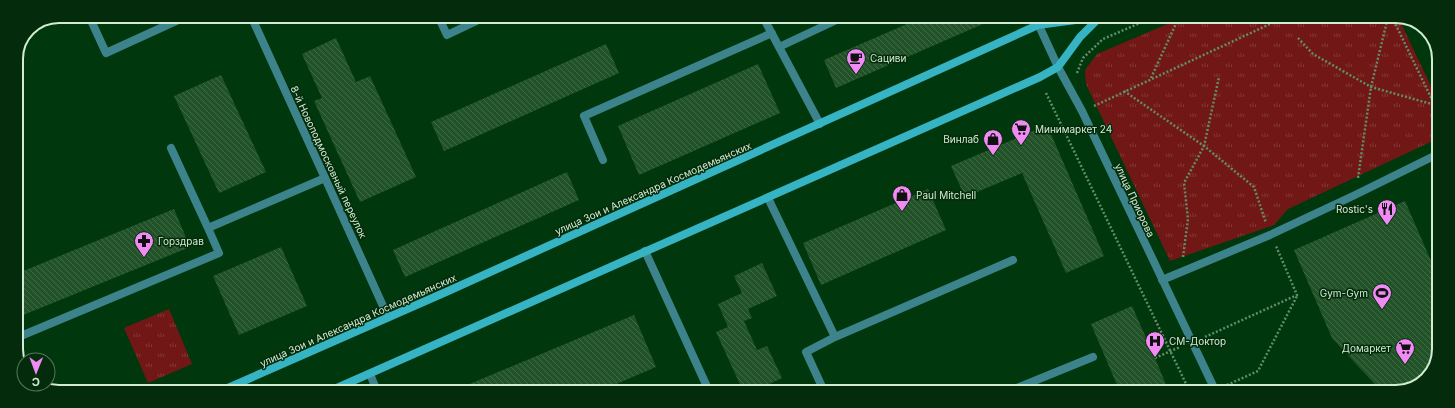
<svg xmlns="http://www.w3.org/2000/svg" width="1455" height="408" viewBox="0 0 1455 408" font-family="Inter,sans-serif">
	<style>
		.grass { fill: url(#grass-tufts) }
		.building { fill: url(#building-back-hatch) }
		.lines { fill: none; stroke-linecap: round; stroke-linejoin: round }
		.path { stroke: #638c6a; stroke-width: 2.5; stroke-dasharray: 2 2; stroke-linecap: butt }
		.lane { stroke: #3d838c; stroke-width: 8 }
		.street { stroke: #3d838c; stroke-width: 8 }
		.secondary { stroke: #36b4c3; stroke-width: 8 }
		.labels { text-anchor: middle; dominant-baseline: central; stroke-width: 3; stroke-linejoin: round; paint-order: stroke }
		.poi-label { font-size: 10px; fill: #d1ecd2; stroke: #042b0b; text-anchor: start }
		.street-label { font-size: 10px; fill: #d1ecd2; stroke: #042b0b }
		.rim { fill: none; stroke: #d1ecd2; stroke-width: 2 }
	</style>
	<defs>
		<pattern id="grass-tufts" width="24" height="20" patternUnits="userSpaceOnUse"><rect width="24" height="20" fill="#711716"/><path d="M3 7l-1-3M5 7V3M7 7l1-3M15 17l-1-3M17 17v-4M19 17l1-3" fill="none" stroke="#843937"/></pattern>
		<pattern id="building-back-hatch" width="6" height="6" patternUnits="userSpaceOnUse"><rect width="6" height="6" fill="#215228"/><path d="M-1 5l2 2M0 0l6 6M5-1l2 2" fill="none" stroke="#406b46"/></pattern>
	</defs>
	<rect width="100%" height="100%" fill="#01370d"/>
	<path class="grass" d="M1184 17H1398L1439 103V138L1288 209 1274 225 1170 261 1086 84 1085 70 1097 54Z
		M169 309 192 364 148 383 124 328Z"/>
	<path class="building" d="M923 17H999L836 88 824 60Z
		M336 38 356 82 370 76 416 177 360 202 314 101 322 98 302 54Z
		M606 44 619 73 444 151 431 122Z
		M758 64 780 113 639 175 618 126Z
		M221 75 266 172 219 193 174 96Z
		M1047 125 1104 256 1066 273 1022 173 965 197 951 166Z
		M567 172 579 200 405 277 393 250Z
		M928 189 946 230 821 285 803 243Z
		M1405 201 1438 277V360L1422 383 1396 392H1382L1332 338 1294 250Z
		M174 209 190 247 16 318V274Z
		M281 247 307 306 239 335 213 276Z
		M762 263 777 296 748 309 752 318 744 321 757 350 767 346 782 378 767 385 770 391H743L716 332 728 327 718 304 742 293 734 276Z
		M1132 306 1155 358 1169 392H1120L1091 324Z
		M634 315 656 367 600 391H453Z"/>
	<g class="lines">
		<path class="path" d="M1392 17 1439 114
			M1298 38 1313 54 1371 87 1435 105
			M1077 73 1083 58 1103 39 1154 17
			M1151 78 1179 17
			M1124 91 1204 146 1254 187 1266 223
			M1046 93 1190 392
			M1094 106 1285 17
			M1358 178 1371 87 1388 17
			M1183 257 1188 219 1184 183 1204 146 1219 77
			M1205 337 1297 295 1276 246
			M1155 358 1180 347
			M1227 385 1258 371 1297 296"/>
		<path class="lane" d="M89 16 106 53 187 16
			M438 16 447 35 487 16
			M763 17 820 124
			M779 47 843 17
			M171 148 208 228
			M603 160 584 116 772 33
			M768 198 835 337
			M645 251 709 391
			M1162 280 1270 235 1355 195 1438 154
			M16 338 219 253 208 228 325 178
			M824 391 806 352 835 337 1013 260
			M1007 392 1093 357"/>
		<path class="street" d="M251 16 325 178 388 317
			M1035 17 1058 67 1082 111 1216 392
			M370 374 377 391"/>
		<path class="secondary" d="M221 391 446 292 1038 25 1098 17
			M330 391 1040 77 1058 67 1080 37 1100 17"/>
	</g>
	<defs>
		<g id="cafe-pin" transform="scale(1)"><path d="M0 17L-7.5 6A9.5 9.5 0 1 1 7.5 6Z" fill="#f18af4" stroke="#042b0b"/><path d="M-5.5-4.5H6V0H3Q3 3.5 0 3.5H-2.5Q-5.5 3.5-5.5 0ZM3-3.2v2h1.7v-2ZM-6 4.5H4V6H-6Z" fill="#111"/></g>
		<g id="supermarket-pin" transform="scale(1)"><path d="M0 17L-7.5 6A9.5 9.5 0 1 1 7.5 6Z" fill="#f18af4" stroke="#042b0b"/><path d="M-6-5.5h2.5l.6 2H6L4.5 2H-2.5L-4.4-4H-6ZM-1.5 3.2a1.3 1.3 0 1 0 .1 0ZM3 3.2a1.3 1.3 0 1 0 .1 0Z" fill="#111"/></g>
		<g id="shop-pin" transform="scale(1)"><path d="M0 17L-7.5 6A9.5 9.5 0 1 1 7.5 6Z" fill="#f18af4" stroke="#042b0b"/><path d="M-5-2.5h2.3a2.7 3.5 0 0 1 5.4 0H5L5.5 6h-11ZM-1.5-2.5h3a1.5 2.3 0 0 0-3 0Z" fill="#111"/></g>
		<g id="restaurant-pin" transform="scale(1)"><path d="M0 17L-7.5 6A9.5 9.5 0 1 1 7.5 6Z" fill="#f18af4" stroke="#042b0b"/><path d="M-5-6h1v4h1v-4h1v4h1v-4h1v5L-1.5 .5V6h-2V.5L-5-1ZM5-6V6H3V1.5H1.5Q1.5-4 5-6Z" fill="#111"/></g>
		<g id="pharmacy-pin" transform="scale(1)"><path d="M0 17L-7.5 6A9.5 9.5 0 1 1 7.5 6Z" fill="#f18af4" stroke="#042b0b"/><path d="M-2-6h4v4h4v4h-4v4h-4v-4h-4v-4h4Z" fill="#111"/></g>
		<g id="stadium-pin" transform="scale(1)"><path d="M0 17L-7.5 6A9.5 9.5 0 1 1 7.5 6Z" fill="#f18af4" stroke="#042b0b"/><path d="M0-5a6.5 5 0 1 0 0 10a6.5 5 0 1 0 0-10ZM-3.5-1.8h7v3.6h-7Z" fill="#111"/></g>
		<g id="hospital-pin" transform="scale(1)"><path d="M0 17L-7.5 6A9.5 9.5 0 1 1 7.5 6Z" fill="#f18af4" stroke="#042b0b"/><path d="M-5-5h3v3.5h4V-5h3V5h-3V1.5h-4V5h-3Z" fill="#111"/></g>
	</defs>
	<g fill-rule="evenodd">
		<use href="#cafe-pin" x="856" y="58"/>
		<use href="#supermarket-pin" x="1021" y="129"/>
		<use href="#shop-pin" x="993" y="139"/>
		<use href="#shop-pin" x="902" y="195"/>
		<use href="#restaurant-pin" x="1387" y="209"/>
		<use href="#pharmacy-pin" x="144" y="241"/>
		<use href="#stadium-pin" x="1382" y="293"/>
		<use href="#hospital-pin" x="1155" y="341"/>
		<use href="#supermarket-pin" x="1405" y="348"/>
	</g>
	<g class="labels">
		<g class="poi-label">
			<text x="870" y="58">Сациви</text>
			<text x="1035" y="129">Минимаркет 24</text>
			<text x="979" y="139" text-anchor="end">Винлаб</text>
			<text x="916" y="195">Paul Mitchell</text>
			<text x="1373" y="209" text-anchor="end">Rostic's</text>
			<text x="158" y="241">Горздрав</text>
			<text x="1368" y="293" text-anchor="end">Gym-Gym</text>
			<text x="1169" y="341">СМ-Доктор</text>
			<text x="1391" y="348" text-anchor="end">Домаркет</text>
		</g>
		<g class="street-label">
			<text transform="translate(329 162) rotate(65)">8-й Новоподмосковный переулок</text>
			<text transform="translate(653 188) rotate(-24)">улица Зои и Александра Космодемьянских</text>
			<text transform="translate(1135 200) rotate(65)">улица Приорова</text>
			<text transform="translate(358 320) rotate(-24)">улица Зои и Александра Космодемьянских</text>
		</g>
	</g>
	<path d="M0 0H1455V408H0ZM59 23H1396A36 36 0 0 1 1432 59V349A36 36 0 0 1 1396 385H59A36 36 0 0 1 23 349V59A36 36 0 0 1 59 23Z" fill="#042b0b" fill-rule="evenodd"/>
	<path class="rim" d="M59 23H1396A36 36 0 0 1 1432 59V349A36 36 0 0 1 1396 385H59A36 36 0 0 1 23 349V59A36 36 0 0 1 59 23Z"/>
	<g transform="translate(36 372) rotate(181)"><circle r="19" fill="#042b0b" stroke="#56785b"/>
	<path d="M0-3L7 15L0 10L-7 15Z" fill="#f18af4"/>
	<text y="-6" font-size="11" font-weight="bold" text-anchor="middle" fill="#d1ecd2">С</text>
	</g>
</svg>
